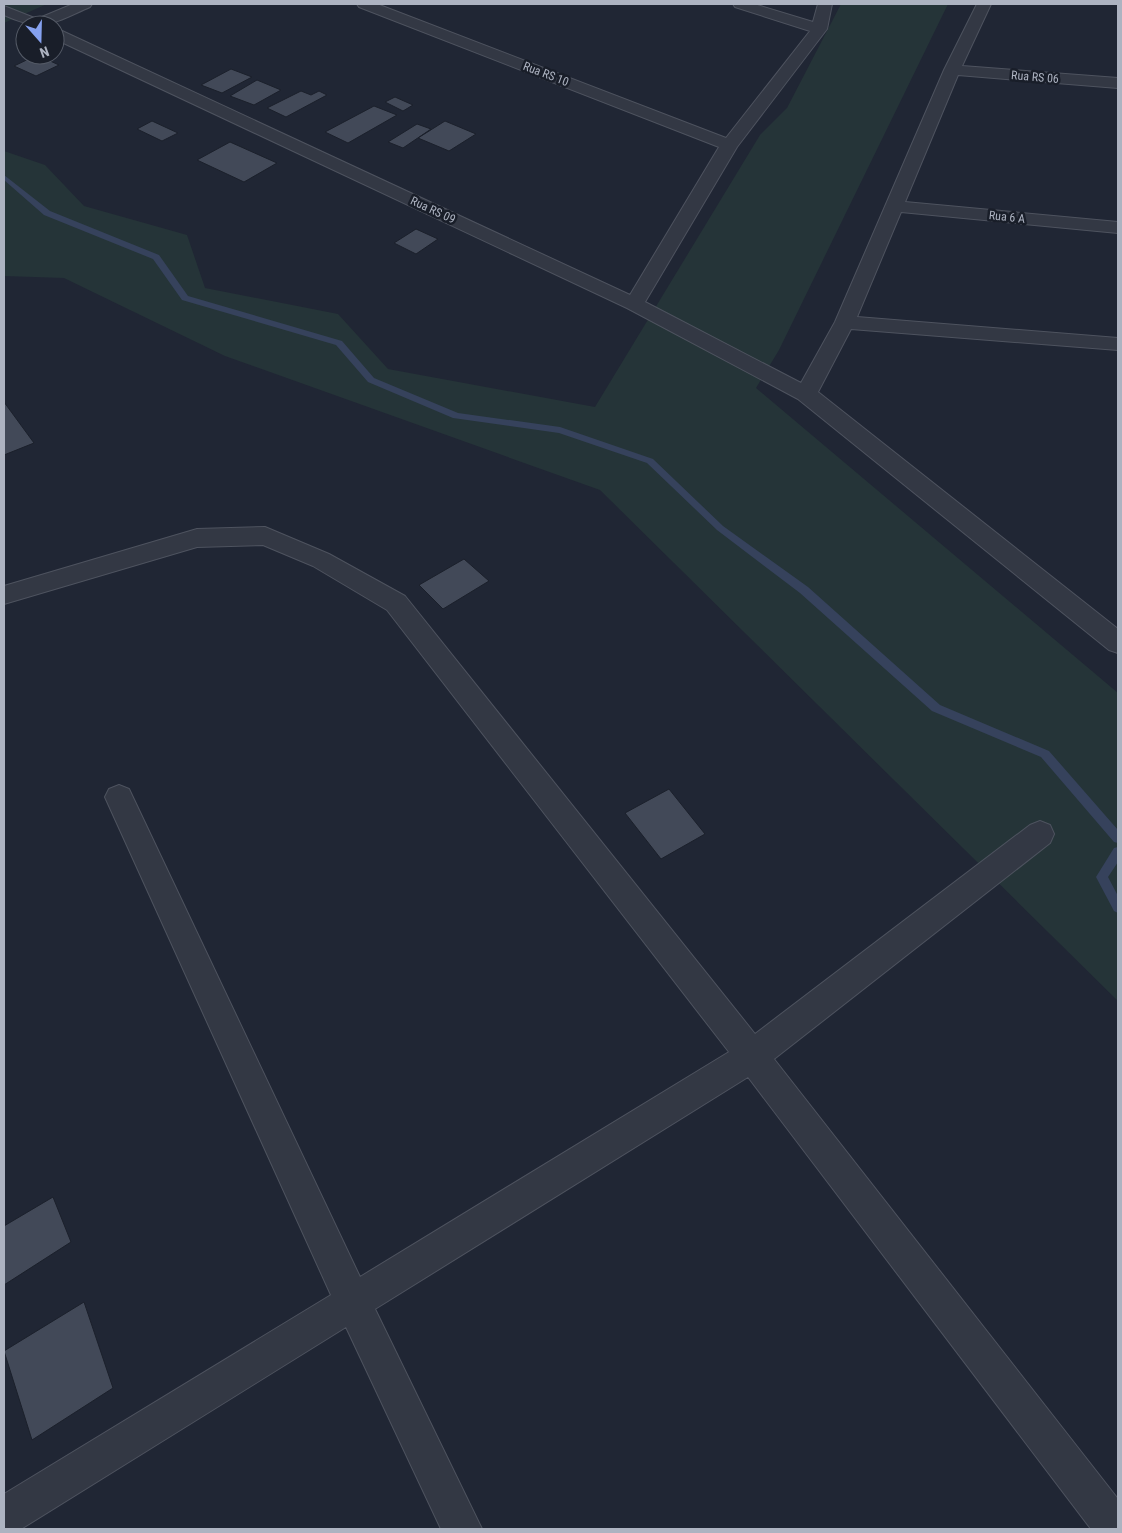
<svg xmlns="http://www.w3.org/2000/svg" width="1122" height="1533" viewBox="0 0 1122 1533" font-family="'Roboto Condensed',sans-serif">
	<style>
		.green { fill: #253438 }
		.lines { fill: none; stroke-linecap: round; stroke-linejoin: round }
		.stream { fill: #36425c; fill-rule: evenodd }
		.building { fill: #424958; stroke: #1b202b }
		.minor-casing { stroke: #4e535f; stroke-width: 2 }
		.minor { fill: #333844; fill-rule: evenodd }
		.labels { text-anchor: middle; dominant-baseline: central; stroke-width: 5; stroke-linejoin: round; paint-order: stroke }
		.far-street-label { font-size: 12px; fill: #adb3c1; stroke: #191e29 }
	</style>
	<rect width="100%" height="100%" fill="#202634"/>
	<path class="green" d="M4 4H47L4 23Z
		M841 4H948L779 350 756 388 1118 693V1001L600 490 225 356 64 278 4 276V151L45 165 84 206 187 235 205 288 338 314 388 369 595 407 760 135 787 108Z"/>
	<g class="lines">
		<path class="stream" d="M4 175 50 211 159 255 188 296 342 341 374 378 458 413 560 427 653 459 723 526 808 587 940 705 1049 751 1118 830V843L1114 842 1041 757 932 711 800 593 717 530 647 463 559 433 453 418 368 382 336 345 182 300 153 259 44 215 4 180Z
			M1118 847V862L1108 877 1118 896V913L1114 911 1096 877 1114 848Z"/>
	</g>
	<path class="building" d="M37 55 59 65 36 76 14 66Z
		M231 69 252 77 222 93 201 85Z
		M257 80 281 90 254 105 230 96Z
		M301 91 311 95 319 91 327 95 286 117 267 108Z
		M395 97 413 105 403 111 385 102Z
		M374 106 397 115 348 143 325 132Z
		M152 121 178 133 162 141 137 129Z
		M445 121 476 134 449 151 418 138Z
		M417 124 431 129 403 148 388 142Z
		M230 142 277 163 244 182 197 160Z
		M416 229 438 239 416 254 394 243Z
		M4 402 34 443 4 455Z
		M464 559 489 581 443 609 419 585Z
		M669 789 705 834 661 859 625 813Z
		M53 1197 71 1242 4 1285V1226Z
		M84 1302 113 1388 32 1440 4 1351Z"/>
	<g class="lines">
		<g class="minor-casing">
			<path id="minor" d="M73 4H92L90 7C53 23 43 33 4 15V6L37 19Z
				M357 4H377L726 138 810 31 735 7 733 4H754L813 22 818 4H832L827 29 737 147 645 302 801 383 835 322 944 70 977 4H991L962 66 1118 78V88L958 75 905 202 1118 222V233L901 212 857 317 1118 338V350L851 329 818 392 1118 629V653L1109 650 798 399 627 308 55 39V28L60 30 630 295 719 147 359 7Z
				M265 527 329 554 405 596 755 1034 1030 825 1040 821 1050 825 1054 834 1050 843 774 1059 1118 1499V1529H1091L748 1077 375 1309 482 1529H441L346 1327 21 1529H4V1494L331 1295 105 797 109 789 119 785 129 789 360 1277 729 1052 387 610 313 566 263 545 197 547 4 604V586L197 529Z"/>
		</g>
		<use href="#minor" class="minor"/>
	</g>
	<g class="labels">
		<g class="far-street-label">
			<text transform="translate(546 74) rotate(21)">Rua RS 10</text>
			<text transform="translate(1035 77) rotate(5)">Rua RS 06</text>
			<text transform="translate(433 210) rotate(25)">Rua RS 09</text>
			<text transform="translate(1007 217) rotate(6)">Rua 6 A</text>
		</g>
	</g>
	<rect width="1122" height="1533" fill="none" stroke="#adb3c1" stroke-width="10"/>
	<g transform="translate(40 40) rotate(160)"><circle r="24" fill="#191e29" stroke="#545a66"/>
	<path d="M0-4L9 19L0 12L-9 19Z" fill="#85a1ef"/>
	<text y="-8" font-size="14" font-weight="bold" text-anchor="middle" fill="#adb3c1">N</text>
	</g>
</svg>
